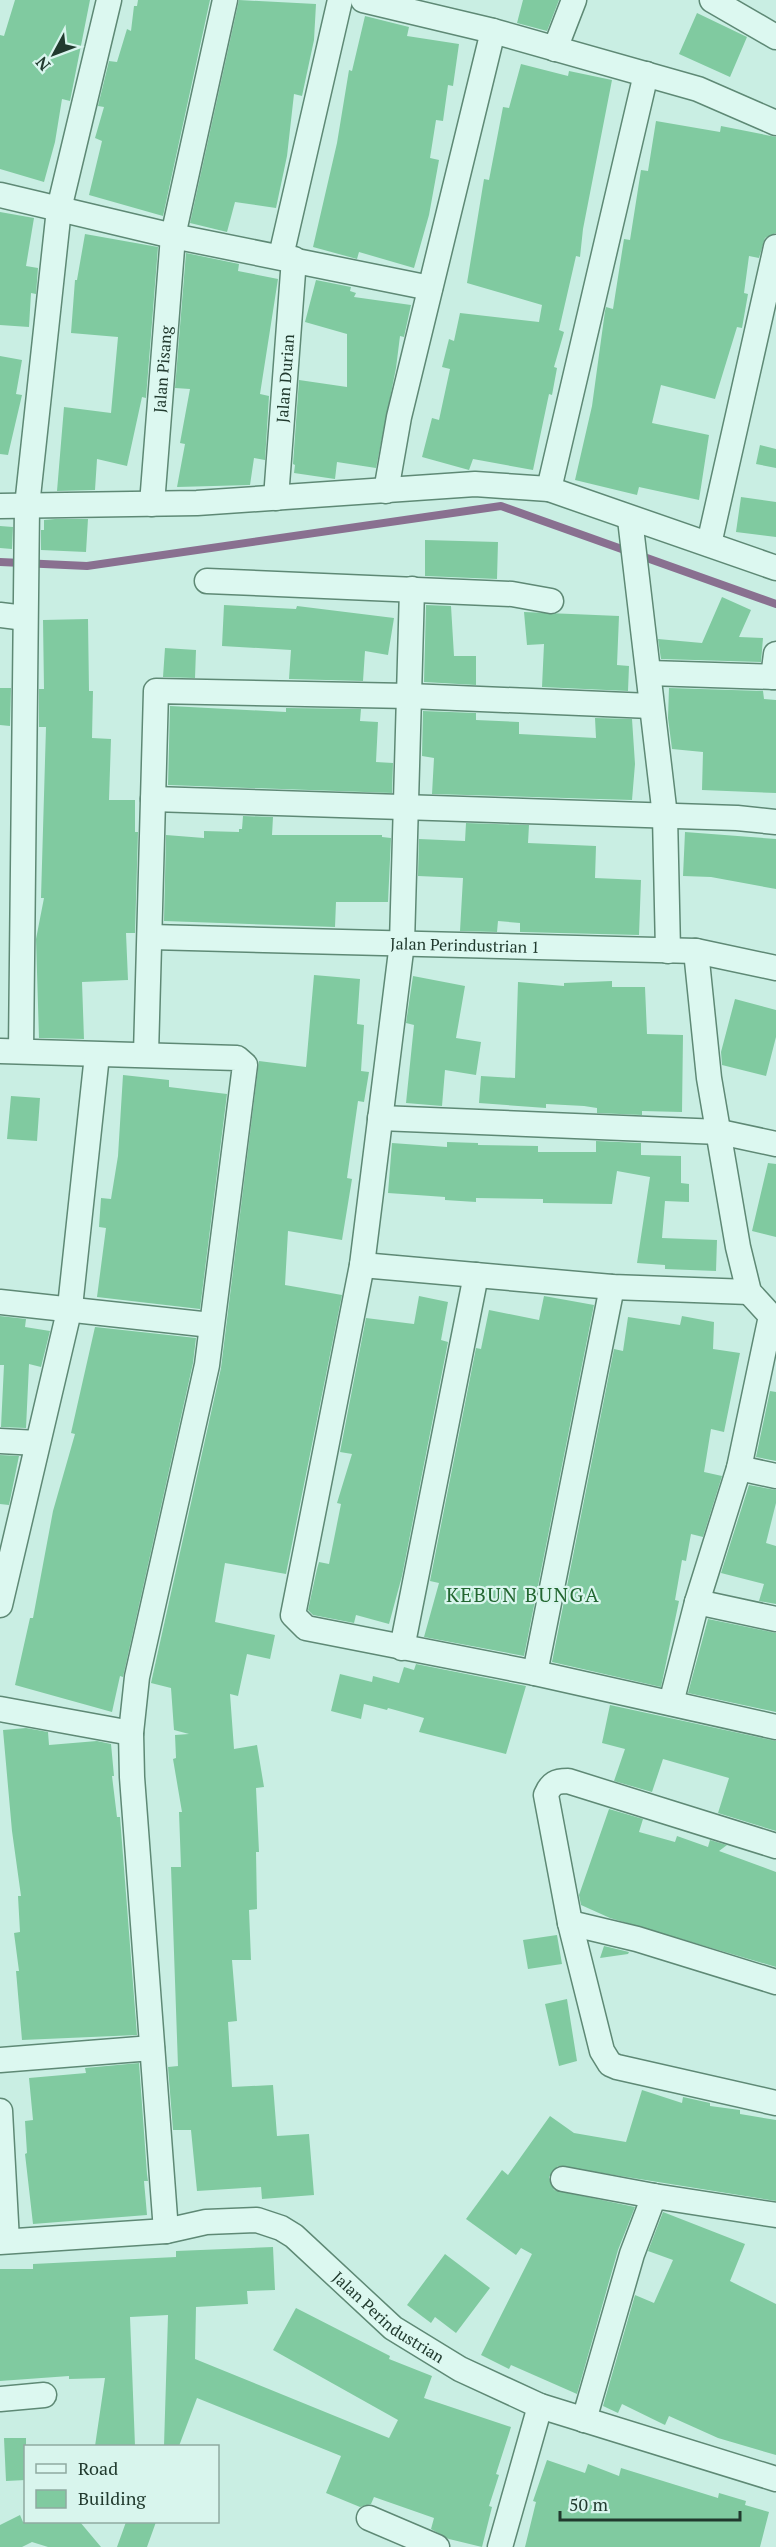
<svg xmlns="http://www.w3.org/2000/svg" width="776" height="2547" viewBox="0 0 776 2547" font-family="'PT Serif',serif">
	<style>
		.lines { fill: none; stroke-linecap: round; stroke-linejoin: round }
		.stream { stroke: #897090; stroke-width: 8 }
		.building { fill: #80caa0 }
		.minor-casing { stroke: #5e8975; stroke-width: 27 }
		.minor { stroke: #dcf8f0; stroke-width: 24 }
		.labels { text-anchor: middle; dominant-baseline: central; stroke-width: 4.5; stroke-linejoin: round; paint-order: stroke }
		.street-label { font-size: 16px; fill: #213a2e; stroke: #d8f5ed }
		.quarter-label { font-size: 20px; letter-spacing: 1.5px; fill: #226630; stroke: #d8f5ed }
	</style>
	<rect width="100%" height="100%" fill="#c9eee3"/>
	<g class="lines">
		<path class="stream" d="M0 562 87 566 501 506 776 604"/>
	</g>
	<path class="building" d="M15 0H90L70 101 62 99 55 142 44 182 0 169V35L4 36Z
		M138 0H210L163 216 89 195 102 141 95 138 104 107 98 106 109 61 117 62 127 29 131 31 134 6H137Z
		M239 0 316 4 314 40 302 96 294 94 287 156 276 208 235 202 227 232 190 223Z
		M523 0H559L547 31 517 23Z
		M697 13 747 37 730 77 679 54Z
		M365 16 409 27 407 36 459 44 453 86 448 85 443 121 436 120 430 158 439 160 429 215 414 268 359 252 357 259 313 247 337 143 349 70 352 71Z
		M521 64 568 76 569 71 612 80 583 229 580 257 576 256 559 330 564 332 554 367 557 368 552 395 549 394 533 470 473 459 469 470 422 457 432 418 439 420 450 369 442 367 449 339 454 341 460 313 539 322 542 305 467 283 484 179 489 180 503 107 509 108Z
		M656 121 720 132 721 126 776 137V233L765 238 759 258 749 256 744 293 748 294 742 328 737 327 715 399 661 385 652 423 709 435 699 500 639 487 637 495 575 480 592 406 605 311 606 307 613 309 624 239 630 240 641 170 648 171Z
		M0 212 34 218 26 266 38 268 36 294 31 293 29 327 0 325Z
		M85 234 158 247 146 398 142 397 127 466 97 459 95 490 57 491 64 407 111 413 118 337 71 333 75 280H77Z
		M186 253 239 264 238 271 278 279 260 394 269 396 265 460 254 458 250 485 177 487 185 444 180 443 190 389 175 388Z
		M316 280 351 287 350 291 356 293 354 297 411 305 404 337 400 336 396 368 376 468 337 462 335 479 294 473 295 465 293 464 299 380 347 387V334L305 322Z
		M0 356 22 360 16 394 22 395 8 455 0 454Z
		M760 445 776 449V468L756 464Z
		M741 497 776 502V537L736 532Z
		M55 519H88L86 552 41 550V530H44V520Z
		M0 526 13 527 12 549 0 548Z
		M425 540 498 542 497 579 425 576Z
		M722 597 751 610 739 637 763 638 761 662 661 659 658 639 702 643Z
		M224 605 296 609 297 606 394 618 388 655 365 651 363 681 289 679 291 650 222 646Z
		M426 605 451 606 454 656H476V685L424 682Z
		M524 612 619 616 617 665 629 666 628 691 542 687 544 644 527 645Z
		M88 619 89 691H93L92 738 111 739 109 800H135V832H138L135 933H126L128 980 82 982 84 1039 39 1038 36 939 44 898H41L46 727H39V689H44L43 620Z
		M165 648 196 650 195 678 163 677Z
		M0 688H11L10 726 0 725Z
		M669 688 763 691 764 699 776 700V793L702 790 703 752 672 749 668 718Z
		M170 706 286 712V708L361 709 360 721 378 722 376 762 393 763 392 793 168 785Z
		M423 711 476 713V720L519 722V734L596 738 595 718 632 719 635 764 632 800 432 794 434 758 422 756Z
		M243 816 273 817 272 835H382V837L391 838 388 902H336L335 927 164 921 166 835 204 838V831L239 832V829H242Z
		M466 823 529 825 528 843 596 846 595 878 641 880 639 935 520 932V923L498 921 497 932 460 931 463 878 418 876 419 839 465 841Z
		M685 832 776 839V889L711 877 683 876Z
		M314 975 360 979 357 1024 364 1025 361 1071 369 1072 364 1102 358 1101 347 1178 352 1179 342 1240 288 1231 285 1285 342 1295 286 1574 225 1563 215 1622 275 1635 270 1659 247 1654 238 1696 230 1694 234 1749 257 1745 264 1787 256 1788 259 1852H256L257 1909 249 1910 251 1960H232L237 2021 228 2022 232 2087 273 2085 277 2136 309 2134 314 2195 262 2199 261 2187 197 2191 191 2130H173L168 2067 178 2066 171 1867H181L179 1812H182L173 1759 176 1758 175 1735 189 1734 174 1730 171 1688 151 1683 221 1368 259 1061 306 1067Z
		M413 976 465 986 456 1038 481 1042 476 1075 445 1070 442 1106 406 1103 414 1025 406 1023Z
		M612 981V987H645L647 1034 683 1035 682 1112 642 1111V1115L597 1113V1108L584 1106 546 1104V1108L479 1103 481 1076 515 1078 518 982 564 986V983Z
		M735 999 776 1010V1037L766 1076 722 1065 721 1052Z
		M123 1075 169 1080V1087L227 1094 200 1309 97 1297 106 1228 99 1227 101 1198 111 1199 118 1156Z
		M11 1096 40 1098 37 1141 7 1139Z
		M596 1141 641 1143V1155L681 1156V1183L689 1184V1202L665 1201 662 1238 717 1240 716 1271 665 1269V1265L637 1263 650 1177 617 1171 612 1204 543 1203V1199L476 1198V1202L445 1200V1197L388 1193 392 1143 447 1147V1142L478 1143V1145L538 1146V1152H596Z
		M768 1163 776 1164V1237L752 1231Z
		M419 1296 448 1302 441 1340 448 1342 402 1576 389 1624 356 1615 354 1623 313 1615 308 1610 317 1569 319 1562 329 1564 341 1504 337 1503 352 1454 340 1452 366 1318 414 1324Z
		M544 1296 594 1305 524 1656 424 1637 439 1583 430 1581 476 1348 481 1349 489 1310 539 1320Z
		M0 1316 26 1319 25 1327 50 1331 41 1367 29 1364 26 1428 1 1427 4 1365H0Z
		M682 1316 714 1322 713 1349 740 1353 724 1432 711 1429 704 1472 722 1476 703 1537 691 1534 686 1561 682 1560 675 1600 679 1601 661 1687 552 1662 614 1349 623 1351 628 1317 680 1325Z
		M95 1327 196 1338 193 1363 123 1677 120 1676 112 1712 15 1685 30 1618H33L53 1511 75 1434 71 1433Z
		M770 1391 776 1392V1461L756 1457Z
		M0 1455 19 1456 9 1505 0 1504Z
		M749 1485 776 1490V1503L766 1543 776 1546V1604L759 1601 764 1584 721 1573Z
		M708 1619 776 1633V1712L688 1693Z
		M416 1664 526 1686 506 1754 419 1732 424 1718 388 1708 387 1710 364 1704 361 1719 331 1711 340 1674 372 1682 373 1676 399 1683 404 1667 414 1670Z
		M610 1705 776 1741V1831L718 1813 729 1778 663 1759 652 1792 614 1781 625 1749 602 1743Z
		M26 1728 48 1732 49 1745 97 1741 111 1744 114 1776H112L117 1817H120L137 2035 22 2040 16 1971H19L14 1933 20 1932 18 1896H21L12 1831 3 1730Z
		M609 1809 643 1819 639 1832 675 1842 677 1836 708 1847 710 1840 727 1845 719 1851 776 1872V1967L610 1918 581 1905 579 1895Z
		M557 1935 562 1964 528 1969 523 1940Z
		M604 1946 629 1952 628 1954 600 1958Z
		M567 1999 577 2061 559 2066 545 2004Z
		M139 2063 147 2174 148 2181H144L147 2215 33 2224 25 2154 27 2153 25 2121 33 2120 29 2078 86 2073 85 2068Z
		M642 2090 682 2103 683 2097 710 2103V2106L740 2110V2114L776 2120V2201L558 2166 549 2177 554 2190 635 2207 618 2250 577 2394 511 2365 509 2369 481 2355 532 2254 521 2248 516 2255 466 2219 502 2170 508 2175 550 2116 574 2133 626 2142Z
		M663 2212 745 2244 730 2281 776 2304V2455L718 2438 669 2416 665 2425 622 2404 618 2413 603 2406 635 2295 654 2303 673 2260 648 2251Z
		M273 2247 275 2290 247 2291 248 2304 196 2307 195 2359 389 2438 398 2420 273 2350 296 2308 390 2356 389 2359 432 2376 424 2398 511 2427 496 2474 499 2475 489 2506 492 2507 482 2547 449 2539 431 2529 434 2518 374 2497 371 2504 360 2507 326 2493 341 2456 197 2398 179 2446H164L168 2315 130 2317 135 2446H95L105 2378 69 2379V2376L0 2381V2269H33V2264L176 2257V2251Z
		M445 2254 490 2288 456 2333 435 2317 431 2323 407 2305Z
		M4 2438H26V2480L6 2481Z
		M547 2460 585 2473 588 2464 619 2476 621 2468 718 2498 719 2493 746 2501 745 2505 769 2512 760 2547H525L536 2502 533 2501Z
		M20 2515 23 2522H80L101 2547H48L32 2542 22 2547H0V2525Z
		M126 2522H156L147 2547H117Z"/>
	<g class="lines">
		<g class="minor-casing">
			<g id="minor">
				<path d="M363 0 493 31 698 89 776 123"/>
				<path d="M712 0 776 37"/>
				<path d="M555 49 574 0"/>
				<path d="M0 195 173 236 430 288"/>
				<path d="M281 256 340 0"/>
				<path d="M549 489 646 74"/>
				<path d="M386 491 399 417 493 31"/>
				<path id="s1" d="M276 498 294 259"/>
				<path id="s2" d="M152 504 173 236 225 0"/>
				<path d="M0 506 197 503 475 484 549 489 776 568"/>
				<path d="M630 519 665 816 668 951"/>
				<path d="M709 544 776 247"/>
				<path d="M207 581 512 594 551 601"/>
				<path d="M412 589 402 943 362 1265 293 1615 306 1628 535 1673 776 1727"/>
				<path d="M0 615 25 618"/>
				<path d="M649 673 776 677"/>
				<path d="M773 677 776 654"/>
				<path d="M153 799 737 818 776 822"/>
				<path id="s3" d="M151 937 696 951 776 968"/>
				<path d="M0 1051 237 1058 245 1065 207 1365 137 1677 131 1733 132 1777 166 2231"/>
				<path d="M21 1051 27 506 59 209 109 0"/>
				<path d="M146 1054 156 691 409 696 651 706"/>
				<path d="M380 1118 720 1132 776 1144"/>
				<path d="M362 1265 612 1287 749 1292"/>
				<path d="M0 1302 211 1325"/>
				<path d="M0 1441 37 1443"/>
				<path d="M739 1468 776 1476"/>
				<path d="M697 1602 776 1619"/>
				<path d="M0 1605 70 1307 97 1055"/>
				<path d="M402 1648 476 1275"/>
				<path d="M535 1673 612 1287"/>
				<path d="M671 1703 697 1602 739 1468 771 1316 749 1292 738 1247 709 1078 696 951"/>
				<path d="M0 1709 131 1733"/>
				<path d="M776 1846 568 1781C556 1781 551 1783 546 1795L570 1923 602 2051 610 2064 617 2067 776 2103"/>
				<path d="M570 1923 637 1939 776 1982"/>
				<path d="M0 2060 152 2048"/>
				<path d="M0 2111 7 2241"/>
				<path d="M563 2179 654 2196"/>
				<path id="s4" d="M0 2242 166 2231 206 2222 257 2220 281 2228 294 2236 393 2328 460 2369 540 2406 776 2479"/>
				<path d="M0 2399 44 2395"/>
				<path d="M584 2420 632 2254 654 2196 776 2215"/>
				<path d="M369 2518 437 2547"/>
				<path d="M500 2547 540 2406"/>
			</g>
		</g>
		<use href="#minor" class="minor"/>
	</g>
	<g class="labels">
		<g class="street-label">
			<text stroke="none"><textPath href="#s2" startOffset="135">Jalan Pisang</textPath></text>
			<text stroke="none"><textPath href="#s1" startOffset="120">Jalan Durian</textPath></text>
			<text stroke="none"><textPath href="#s3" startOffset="314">Jalan Perindustrian 1</textPath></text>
			<text stroke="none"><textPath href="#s4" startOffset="424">Jalan Perindustrian</textPath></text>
		</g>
		<g class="quarter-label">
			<text x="523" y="1594">KEBUN BUNGA</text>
		</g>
	</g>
	<rect x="24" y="2445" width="195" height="78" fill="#d8f5ed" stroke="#8faaa1" stroke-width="1.5"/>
	<rect x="36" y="2464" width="30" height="9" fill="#dcf8f0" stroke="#8faaa1" stroke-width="1.5"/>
	<text x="78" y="2475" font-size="18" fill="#213a2e">Road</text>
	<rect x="36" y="2490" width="30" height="18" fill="#80caa0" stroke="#8faaa1" stroke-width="1.5"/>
	<text x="78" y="2505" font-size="18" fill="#213a2e">Building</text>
	<g transform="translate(54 54) rotate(229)" stroke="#d8f5ed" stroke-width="4.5" paint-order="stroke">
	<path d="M0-4.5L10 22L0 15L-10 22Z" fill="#213a2e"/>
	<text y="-9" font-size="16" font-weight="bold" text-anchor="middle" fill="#213a2e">N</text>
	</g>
	<path d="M560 2511v9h180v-9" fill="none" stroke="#213a2e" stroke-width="3"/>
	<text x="569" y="2511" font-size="18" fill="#213a2e" stroke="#d8f5ed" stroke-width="4.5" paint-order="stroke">50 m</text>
</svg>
